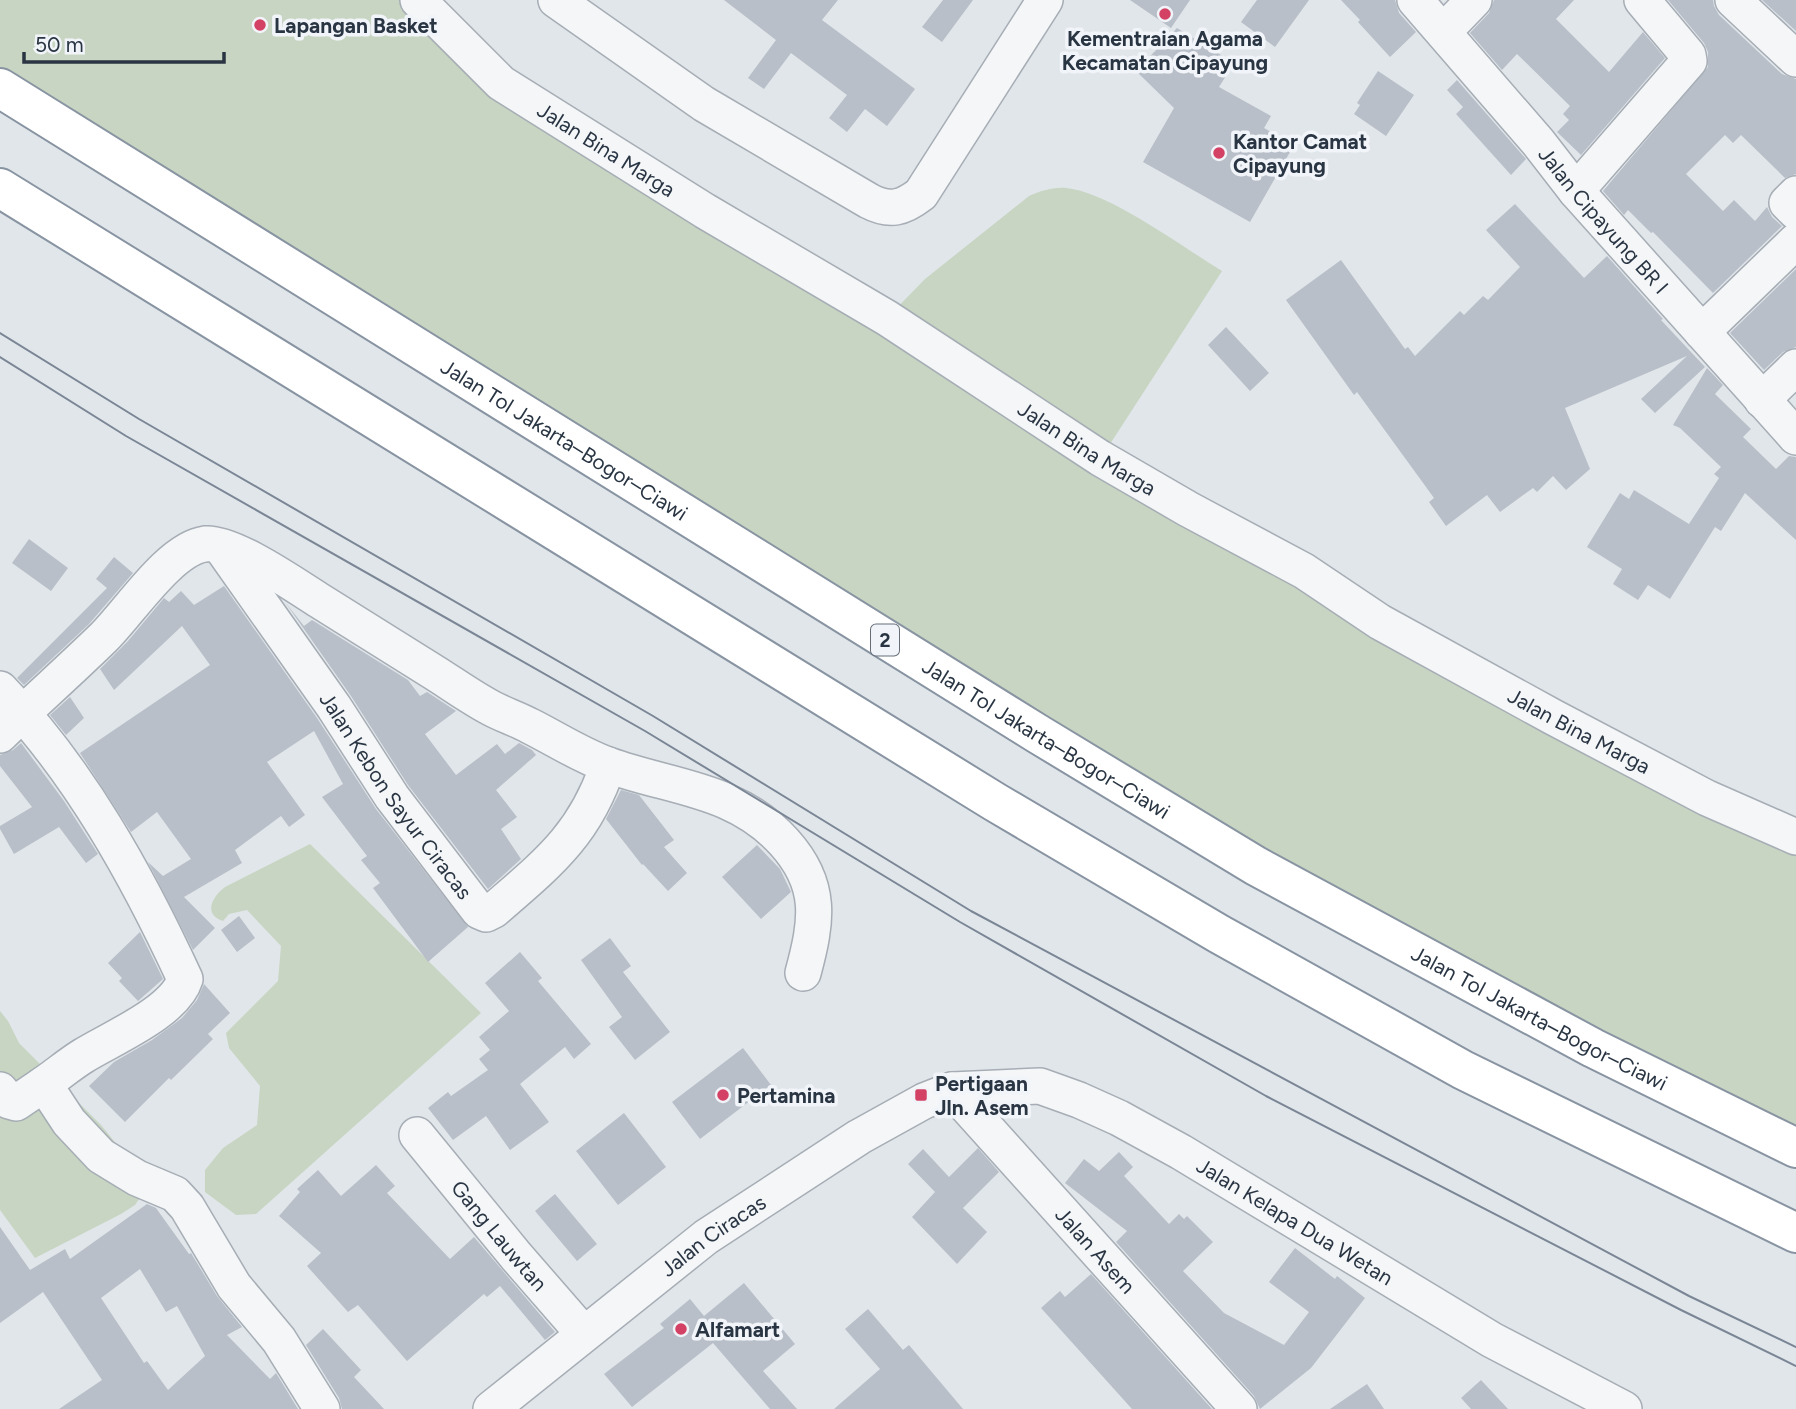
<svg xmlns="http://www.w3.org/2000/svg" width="1796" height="1409" viewBox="0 0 1796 1409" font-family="Figtree,sans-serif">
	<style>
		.green { fill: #c8d5c2 }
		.building { fill: #b8bfc8; fill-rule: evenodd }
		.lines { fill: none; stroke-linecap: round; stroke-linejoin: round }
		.minor-casing { stroke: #a6adb5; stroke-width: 38 }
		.highway-casing { stroke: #8894a2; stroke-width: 42 }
		.minor { stroke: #f4f6f8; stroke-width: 35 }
		.highway { stroke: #fff; stroke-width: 38 }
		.tram { stroke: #7a8695; stroke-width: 2 }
		.poi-dot { fill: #d34264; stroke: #f1f4f8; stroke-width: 2.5 }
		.labels { text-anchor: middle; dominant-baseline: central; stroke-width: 7; stroke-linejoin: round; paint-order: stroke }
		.shield { fill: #f1f4f8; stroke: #656e79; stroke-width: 2 }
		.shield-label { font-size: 19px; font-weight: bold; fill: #293543 }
		.poi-label { font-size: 21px; font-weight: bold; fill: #293543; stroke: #f1f4f8; text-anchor: start }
		.street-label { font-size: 21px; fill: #293543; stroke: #f1f4f8 }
	</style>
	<rect width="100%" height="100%" fill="#e1e6ea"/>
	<path class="green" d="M0 0H418L501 83 887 318 925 279 1029 196C1041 191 1052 187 1066 188 1107 191 1184 248 1222 271L1101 458 1796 833V1148L1593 1048 0 88Z
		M310 844 481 1013 256 1214 236 1215 205 1192V1170L223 1148 257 1125 260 1086 229 1048 226 1033 278 981 281 946 247 910 229 914 223 921C202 914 213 896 225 887Z
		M0 1011 8 1021 19 1043 101 1125 131 1162 142 1195 135 1205 121 1214 35 1258 0 1210Z"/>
	<path class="building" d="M724 0H838L822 20 915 89 887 126 865 109 847 132 829 118 847 95 791 53 764 89 748 78 776 40Z
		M943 0H973L942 42 922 27Z
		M1130 0H1190L1171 28Z
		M1257 0H1309L1275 47 1241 22Z
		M1341 0H1395L1399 13 1416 32 1390 57 1358 22 1360 20Z
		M1494 0H1574L1556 19 1609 72 1643 32 1665 58 1581 155 1557 132 1569 120 1563 114 1570 106 1517 54 1502 70 1470 33 1489 13Z
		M1668 0H1713L1714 6 1719 15 1782 74 1796 79V174L1785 178 1741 135 1733 143 1725 135 1686 174 1723 211 1734 200 1755 221 1767 207 1772 217 1782 226 1713 293 1653 232 1651 233 1628 210 1624 215 1603 191 1708 67V52L1704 43Z
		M1762 0H1796V31Z
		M1177 28 1234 63 1219 87 1271 116 1264 128 1294 145 1250 222 1143 162 1174 108 1136 71Z
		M1378 71 1414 95 1386 136 1354 114 1360 105 1357 103Z
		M1457 80 1526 159 1511 175 1456 114 1463 107 1447 90Z
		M1515 204 1584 278 1607 256 1663 319 1661 320 1705 367 1655 413 1641 399 1687 356 1565 408 1590 469 1566 490 1553 476 1537 492 1533 488 1500 512 1487 495 1446 526 1429 502 1434 498 1357 392 1354 395 1286 300 1341 260 1405 349 1408 347 1415 356 1460 311 1464 315 1483 296 1488 300 1520 267 1486 230Z
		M1796 269V347L1783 352 1764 370 1730 333Z
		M1226 327 1269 373 1250 391 1208 345Z
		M1707 368 1723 385 1715 394 1751 429 1743 437 1776 469 1789 456 1796 457V540L1745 493 1721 531 1715 527 1670 599 1648 585 1638 600 1613 584 1622 569 1587 547 1620 493 1629 499 1634 490 1689 524 1719 478 1714 474 1721 467 1680 428 1673 425Z
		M29 539 68 568 51 591 12 563Z
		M114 557 133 573 89 624 24 685 17 678 107 588 96 579Z
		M224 586 317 718 376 809 468 927 428 962 373 888 380 883 361 860 367 856 322 797 343 784 314 731 267 762 305 815 289 827 281 816 235 850 242 863 184 897 215 928 193 950 148 862 163 876 191 859 157 812 131 832 80 753 210 665 182 626 114 690 100 669 128 641 164 598 169 602 181 591 194 605Z
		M285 602 304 626 312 620 408 680 420 696 427 692 456 711 425 734 456 775 497 744 505 754 519 743 532 750 536 755 496 790 517 817 501 829 521 859 488 889 408 785 351 696Z
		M70 697 84 718 66 735 50 715Z
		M21 743 64 801 98 854 86 863 59 827 14 854 0 829V826L32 807 0 766V755L13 750Z
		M621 790 639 795 674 840 664 847 687 873 668 891 643 864 642 865 606 819Z
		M757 845 780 869 791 892 761 919 722 877Z
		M239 916 255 938 237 952 221 930Z
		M140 932 163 979 138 1001 119 981 122 978 108 963Z
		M610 938 631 966 623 972 670 1032 635 1060 609 1027 622 1017 581 960Z
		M520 952 542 978 538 981 591 1044 574 1059 565 1047 520 1084 549 1122 510 1150 486 1116 453 1140 428 1108 448 1092 451 1096 488 1070 479 1059 490 1050 479 1037 509 1011 485 983Z
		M204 984 230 1013 208 1034 213 1039 171 1080 169 1078 125 1122 89 1086 114 1062 152 1040 182 1018 197 1000Z
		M743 1048 771 1085 700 1139 672 1102Z
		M624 1113 666 1167 618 1205 576 1151Z
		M978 1148 999 1172 963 1208 987 1232 957 1264 912 1217 935 1192 908 1164 923 1149 949 1177Z
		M1119 1152 1133 1167 1124 1176 1169 1224 1179 1214 1184 1219 1187 1216 1213 1242 1183 1271 1224 1313 1284 1345 1309 1312 1269 1282 1295 1248 1335 1279 1337 1276 1365 1298 1311 1368 1260 1409 1254 1396 1116 1242 1127 1231 1065 1183 1084 1159 1099 1171Z
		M376 1165 395 1186 387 1193 450 1259 474 1237 555 1332 545 1340 500 1286 487 1297 484 1294 407 1361 358 1305 348 1312 307 1266 321 1253 279 1216 300 1192 297 1189 318 1170 341 1196Z
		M555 1194 597 1244 577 1261 535 1211Z
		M147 1204 156 1208 189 1254 191 1253 217 1296 242 1327 227 1335 270 1379 276 1373 298 1409H59L102 1380 43 1292 0 1323V1227L30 1270 65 1249 70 1259ZM140 1269 166 1312 177 1306 205 1356 168 1390 147 1361 144 1363 101 1298Z
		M1091 1274 1212 1409H1132L1041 1308 1060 1291 1065 1297Z
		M744 1283 795 1344 763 1371 797 1409H770L713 1343 632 1407 604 1374 664 1328 660 1324 690 1299 704 1316Z
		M868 1309 903 1350 909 1345 963 1409H834L880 1369 845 1329Z
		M323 1329 361 1370 354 1377 384 1409H342L339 1398 306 1345Z
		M1481 1380 1508 1409H1471L1461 1398Z
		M1367 1384 1384 1409H1330Z"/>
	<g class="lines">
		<g class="minor-casing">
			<g id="minor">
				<path id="s1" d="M418 0 501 83 705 211 887 318 1100 458 1188 509 1304 571 1380 622 1553 717 1707 798 1796 837"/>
				<path d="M556 0 704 104 869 201C890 212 903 208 921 194L1045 0"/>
				<path id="s2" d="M1415 0 1538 142 1576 191 1796 437"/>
				<path d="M1733 0 1796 59"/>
				<path d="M1444 31 1474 0"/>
				<path d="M1576 191 1689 61 1688 55 1642 0"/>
				<path d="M1796 194 1787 203 1796 212"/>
				<path d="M1702 332 1796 241"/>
				<path d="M1762 400 1796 367"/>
				<path id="s3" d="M221 547 334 707 392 797 479 911 486 914 494 910C547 864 585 835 608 765"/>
				<path d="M0 689C79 770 138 877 185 979 175 1012 112 1038 83 1056 70 1064 57 1075 44 1084L69 1122 101 1156 137 1178 175 1194 187 1207 234 1286 279 1340 322 1409"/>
				<path d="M0 735C34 702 69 671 103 638 128 614 169 549 205 544 232 541 296 586 320 601 359 625 397 649 435 673 454 685 472 698 491 708 504 715 517 719 530 726 556 739 580 755 608 765 671 788 735 788 784 842 823 885 817 921 803 973"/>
				<path d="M0 1090 9 1101 16 1103 44 1084"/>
				<path id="s4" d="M952 1090 1239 1409"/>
				<path id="s5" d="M417 1135 516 1256 583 1333"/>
				<path id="s6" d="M491 1409 706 1237 859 1137 924 1101 952 1090 1040 1086 1079 1100 1119 1118 1181 1152 1492 1340 1624 1409"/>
			</g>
		</g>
		<g class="highway-casing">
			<g id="highway">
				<path id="s7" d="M0 88 1038 734 1256 866 1593 1048 1796 1148"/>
				<path d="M0 188 995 802 1219 934 1463 1070 1796 1233"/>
			</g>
		</g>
		<use href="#minor" class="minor"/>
		<use href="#highway" class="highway"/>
		<path class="tram" d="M0 333 139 419 653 716 971 911 1689 1296 1796 1347
			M0 357 126 436 645 731 960 922 1266 1096 1681 1310 1796 1366"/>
	</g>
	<g class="poi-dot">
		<circle cx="1165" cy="14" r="7"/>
		<circle cx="260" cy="25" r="7"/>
		<circle cx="1219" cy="153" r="7"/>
		<circle cx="723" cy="1095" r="7"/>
		<rect x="914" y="1088" width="14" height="14" rx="3.5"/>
		<circle cx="681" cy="1329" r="7"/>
	</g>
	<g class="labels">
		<rect class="shield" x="871" y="624.5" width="28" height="31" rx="5"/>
		<g class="shield-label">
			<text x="885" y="640">2</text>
		</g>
		<g class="poi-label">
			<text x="274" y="25">Lapangan Basket</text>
			<text x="1165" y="38" text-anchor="middle">Kementraian Agama<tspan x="1165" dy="24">Kecamatan Cipayung</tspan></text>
			<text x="1233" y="141">Kantor Camat<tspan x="1233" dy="24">Cipayung</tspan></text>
			<text x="935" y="1083">Pertigaan<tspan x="935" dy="24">Jln. Asem</tspan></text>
			<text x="737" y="1095">Pertamina</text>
			<text x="695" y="1329">Alfamart</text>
		</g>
		<g class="street-label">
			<text stroke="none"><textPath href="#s1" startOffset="242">Jalan Bina Marga</textPath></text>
			<text stroke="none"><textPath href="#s2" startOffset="290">Jalan Cipayung BR I</textPath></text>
			<text stroke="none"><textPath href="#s7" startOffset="665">Jalan Tol Jakarta–Bogor–Ciawi</textPath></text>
			<text stroke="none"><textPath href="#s1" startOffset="808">Jalan Bina Marga</textPath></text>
			<text stroke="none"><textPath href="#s1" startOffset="1376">Jalan Bina Marga</textPath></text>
			<text stroke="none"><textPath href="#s7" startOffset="1232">Jalan Tol Jakarta–Bogor–Ciawi</textPath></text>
			<text stroke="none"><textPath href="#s3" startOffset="304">Jalan Kebon Sayur Ciracas</textPath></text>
			<text stroke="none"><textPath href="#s7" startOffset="1799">Jalan Tol Jakarta–Bogor–Ciawi</textPath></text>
			<text stroke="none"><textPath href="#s6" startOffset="940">Jalan Kelapa Dua Wetan</textPath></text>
			<text stroke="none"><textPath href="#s5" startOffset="130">Gang Lauwtan</textPath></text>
			<text stroke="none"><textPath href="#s6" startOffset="282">Jalan Ciracas</textPath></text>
			<text stroke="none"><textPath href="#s4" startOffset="215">Jalan Asem</textPath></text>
		</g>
	</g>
	<path d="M24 52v10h200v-10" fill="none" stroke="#293543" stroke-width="3.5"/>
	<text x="35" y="52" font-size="21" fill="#293543" stroke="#f1f4f8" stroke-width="5" paint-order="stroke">50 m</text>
</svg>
